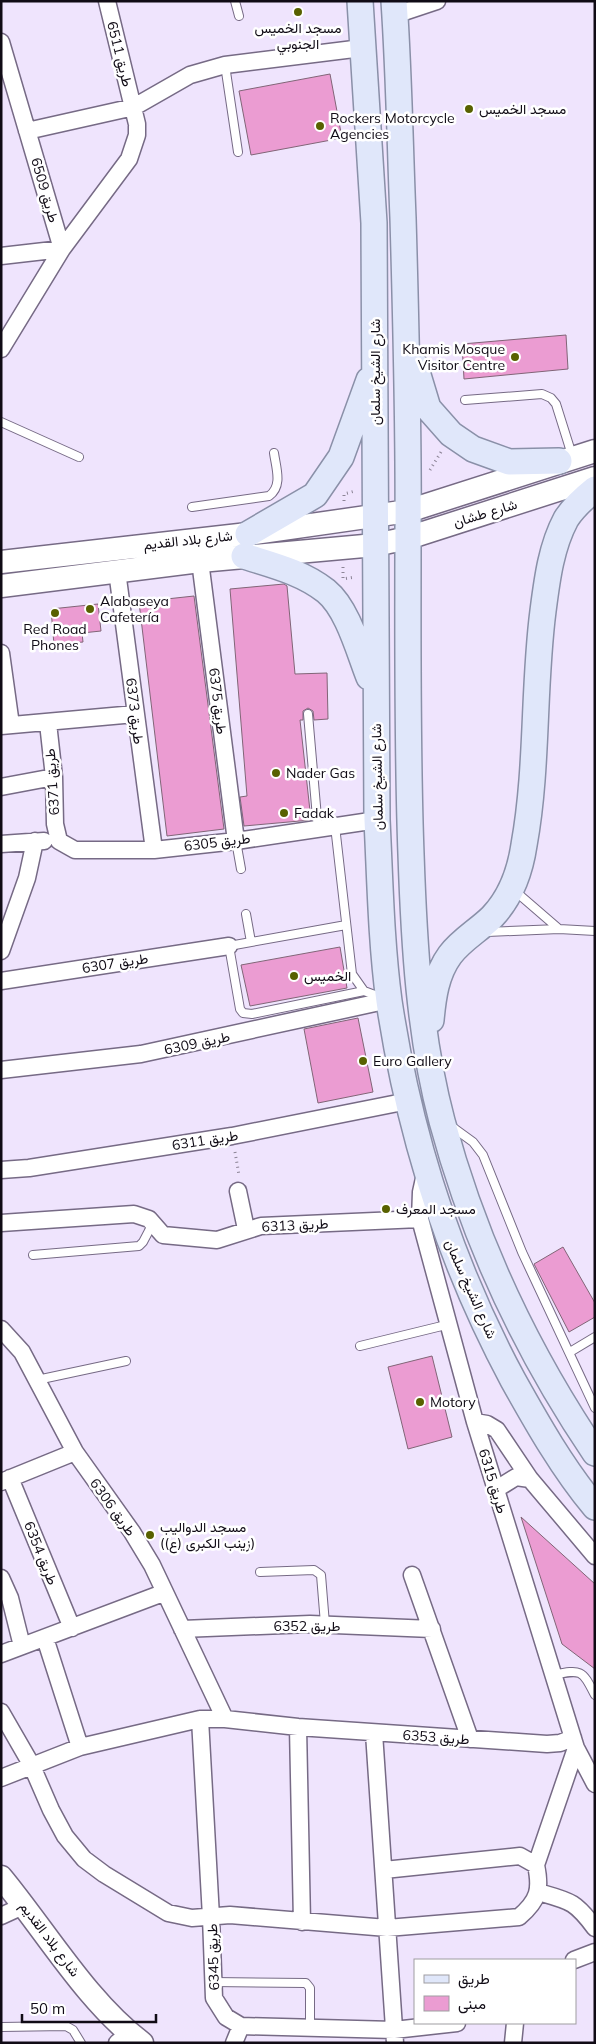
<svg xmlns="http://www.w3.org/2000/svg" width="596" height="2044" viewBox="0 0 596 2044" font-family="Mulish,Vazirmatn,sans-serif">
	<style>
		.building { fill: #eb9cd2; stroke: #816577 }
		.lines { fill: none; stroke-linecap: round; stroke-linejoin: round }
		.lane-casing { stroke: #766a85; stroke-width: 10 }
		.street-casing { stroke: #766a85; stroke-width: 19 }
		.secondary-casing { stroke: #766a85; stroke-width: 25 }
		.primary-casing { stroke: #8a90a8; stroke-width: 28 }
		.path { stroke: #8c8496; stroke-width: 3; stroke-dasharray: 1 4; stroke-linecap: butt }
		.lane { stroke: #fff; stroke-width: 8 }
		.street { stroke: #fff; stroke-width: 16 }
		.secondary { stroke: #fff; stroke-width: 22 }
		.primary { stroke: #e0e7fa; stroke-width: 25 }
		.poi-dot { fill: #586100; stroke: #fff; stroke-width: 2 }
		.labels { text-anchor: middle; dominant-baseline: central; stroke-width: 5; stroke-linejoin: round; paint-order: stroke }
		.poi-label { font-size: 14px; fill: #100b15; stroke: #fff; text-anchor: start }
		.street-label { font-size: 14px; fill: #100b15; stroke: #fff }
	</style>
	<rect width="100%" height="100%" fill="#efe4fd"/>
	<path class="building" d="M330 74 342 138 251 155 239 91Z
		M566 335 568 369 464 379 462 344Z
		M284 584 287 586 295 674 327 673 328 719 314 720 313 711 308 708 303 711V720H300L311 820 244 826 240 797 247 796 230 589Z
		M194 596 224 829 167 836 139 602Z
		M98 604 101 631 82 633 83 642 54 645 51 609Z
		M340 947 347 988 250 1006 241 965Z
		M358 1018 373 1092 318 1103 304 1029Z
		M563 1247 595 1303V1317L569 1332 534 1264Z
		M432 1356 452 1437 408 1449 388 1367Z
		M521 1517 595 1584V1669L562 1644Z"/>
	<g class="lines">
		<g class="lane-casing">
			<path id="lane" d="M235 1 239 16
				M225 65 238 152
				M465 400 542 394 551 398 556 404 572 455
				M1 422 79 457
				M192 507 269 496C283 486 276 468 274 453
				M308 714 318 829
				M335 826 352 974 364 991 383 998
				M236 841 241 869
				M515 891 559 929
				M246 914 251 942
				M346 925 229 946 240 1009 243 1013 252 1014 364 991
				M487 932 559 929 595 931
				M451 1126 473 1142 483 1155 522 1252 595 1408
				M33 1255 139 1246 143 1242 153 1223
				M360 1346 450 1324
				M570 1352 595 1337
				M37 1380 126 1361
				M260 1572 314 1570 321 1575 325 1624
				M553 1675C582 1669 582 1670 595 1695
				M212 1982 306 1983 310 1988V2028
				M1 2027 66 2026 73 2030 81 2043"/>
		</g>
		<g class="street-casing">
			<path id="street" d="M395 15 437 1
				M1 42 62 249 1 256
				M27 131 134 107 190 75 225 65 362 48
				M1 349 62 249 129 159 137 135V124L107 1
				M200 561 236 841
				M117 571 154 850
				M1 653 11 725
				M48 723 54 777 55 824 59 841
				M1 726 135 714
				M1 787 54 777
				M59 841 75 850H154L236 841 377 820
				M1 844 44 841
				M1 951 27 878 35 841
				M1 981 229 946
				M1 1070 141 1054 389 1000
				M1 1170 29 1168 232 1136 408 1101
				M425 1174 421 1192 420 1219 475 1422 576 1748 595 1784
				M238 1191 246 1229
				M1 1223 134 1214 149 1219 163 1235 217 1240 261 1226 420 1219
				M1 1329 22 1352 75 1452 132 1532 152 1565 225 1719
				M475 1422 487 1424 497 1430 530 1479 595 1556
				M10 1478 72 1628
				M1 1482 75 1452
				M495 1490 516 1477 530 1479
				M412 1575 470 1739
				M1 1578 10 1598 22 1646
				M182 1629 310 1624 432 1629
				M45 1638 80 1747
				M1 1654 163 1593
				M1 1712 31 1764 51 1810 65 1836 84 1859 104 1874 168 1913 192 1918 230 1915 387 1928 519 1917C539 1900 541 1889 536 1865L520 1856 384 1870
				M200 1719 211 1917 214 1998 226 2017 241 2026 394 2030 457 2023
				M298 1727 302 1922
				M374 1733 395 2043
				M1 1778 80 1747 200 1719H225L298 1727 547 1744 560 1743 573 1738
				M536 1865 576 1748
				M538 1892C570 1901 575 1901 595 1928
				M1 1916 25 1905
				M574 1960 595 1952
				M117 2043 129 2033
				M234 2043 241 2026
				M513 2043 515 2023"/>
		</g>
		<g class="secondary-casing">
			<path id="secondary" d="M1 562 248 534 408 511 595 451
				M1 586 200 561 375 545 408 538 595 478
				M1 1877C45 1930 87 2002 142 2043"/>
		</g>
		<g class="primary-casing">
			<path id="primary" d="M360 1 374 223 377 820C380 880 381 941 389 1001 409 1134 449 1261 513 1380 537 1423 563 1469 595 1507
				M394 1C399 73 400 146 403 218 406 323 409 428 408 532 408 640 407 747 411 854 414 943 419 1035 442 1121 474 1240 526 1351 595 1453
				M415 365 428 408 451 434 473 449 509 462 559 461
				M248 534 315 495 341 457 369 380
				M244 556C272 565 302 572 326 591 348 609 359 652 369 677
				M431 1020C433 998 436 974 450 955 461 940 479 930 492 917 511 897 520 872 524 845 538 768 533 688 543 611 547 580 551 547 566 519 573 508 585 497 595 489"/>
		</g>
		<path class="path" d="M430 470 441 452
			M344 501V494L355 491
			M343 567V579L355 577
			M235 1152 239 1175"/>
		<use href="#lane" class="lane"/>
		<use href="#street" class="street"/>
		<use href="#secondary" class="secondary"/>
		<use href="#primary" class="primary"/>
	</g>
	<g class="poi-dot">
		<circle cx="298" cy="12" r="5"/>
		<circle cx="469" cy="109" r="5"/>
		<circle cx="320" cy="126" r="5"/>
		<circle cx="515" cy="357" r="5"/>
		<circle cx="90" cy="609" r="5"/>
		<circle cx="55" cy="613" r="5"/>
		<circle cx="276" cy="773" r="5"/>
		<circle cx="284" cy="813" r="5"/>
		<circle cx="294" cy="976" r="5"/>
		<circle cx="363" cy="1061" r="5"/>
		<circle cx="386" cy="1209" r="5"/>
		<circle cx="420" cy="1402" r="5"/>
		<circle cx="150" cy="1535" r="5"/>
	</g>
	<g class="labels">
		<g class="poi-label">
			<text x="298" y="28" text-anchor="middle">مسجد الخميس<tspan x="298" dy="16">الجنوبي</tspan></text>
			<text x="479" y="109">مسجد الخميس</text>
			<text x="330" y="118">Rockers Motorcycle<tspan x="330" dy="16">Agencies</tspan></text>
			<text x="505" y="349" text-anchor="end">Khamis Mosque<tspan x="505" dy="16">Visitor Centre</tspan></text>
			<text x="100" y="601">Alabaseya<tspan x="100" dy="16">Cafetería</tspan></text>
			<text x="55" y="629" text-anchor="middle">Red Road<tspan x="55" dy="16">Phones</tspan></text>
			<text x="286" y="773">Nader Gas</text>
			<text x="294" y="813">Fadak</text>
			<text x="304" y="976">الخميس</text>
			<text x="373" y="1061">Euro Gallery</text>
			<text x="396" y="1209">مسجد المعرف</text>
			<text x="430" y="1402">Motory</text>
			<text x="160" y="1527">مسجد الدواليب<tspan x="160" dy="16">(زينب الكبرى (ع))</tspan></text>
		</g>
		<g class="street-label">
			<text transform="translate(120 54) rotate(76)">طريق 6511</text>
			<text transform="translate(45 190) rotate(74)">طريق 6509</text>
			<text transform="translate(375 372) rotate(-90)">شارع الشيخ سلمان</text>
			<text transform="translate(485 513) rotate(-17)">شارع طشان</text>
			<text transform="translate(188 540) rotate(-6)">شارع بلاد القديم</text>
			<text transform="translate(218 701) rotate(83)">طريق 6375</text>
			<text transform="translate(135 711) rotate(83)">طريق 6373</text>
			<text transform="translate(377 777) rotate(-91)">شارع الشيخ سلمان</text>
			<text transform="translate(52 782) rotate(-94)">طريق 6371</text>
			<text transform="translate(217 842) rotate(-7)">طريق 6305</text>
			<text transform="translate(115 963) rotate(-9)">طريق 6307</text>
			<text transform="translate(197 1043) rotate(-12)">طريق 6309</text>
			<text transform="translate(205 1140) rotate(-9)">طريق 6311</text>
			<text transform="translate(295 1225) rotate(-3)">طريق 6313</text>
			<text transform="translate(471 1289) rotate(66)">شارع الشيخ سلمان</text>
			<text transform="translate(493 1481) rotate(73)">طريق 6315</text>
			<text transform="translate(113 1507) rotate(54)">طريق 6306</text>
			<text transform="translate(41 1553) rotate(68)">طريق 6354</text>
			<text x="307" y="1626">طريق 6352</text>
			<text transform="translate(436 1737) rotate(4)">طريق 6353</text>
			<text transform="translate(50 1939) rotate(53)">شارع بلاد القديم</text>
			<text transform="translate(213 1957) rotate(-92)">طريق 6345</text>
		</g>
	</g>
	<rect width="596" height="2044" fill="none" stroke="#100b15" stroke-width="5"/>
	<rect x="414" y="1959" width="162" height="65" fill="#ffffff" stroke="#9f9da1"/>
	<rect x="424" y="1975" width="25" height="8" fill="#e0e7fa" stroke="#9f9da1"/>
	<text x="458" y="1984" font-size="15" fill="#100b15">طريق</text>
	<rect x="424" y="1996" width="25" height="15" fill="#eb9cd2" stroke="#9f9da1"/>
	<text x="458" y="2009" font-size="15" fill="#100b15">مبنى</text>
	<path d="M22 2014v8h134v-8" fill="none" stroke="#100b15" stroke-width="2.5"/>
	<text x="30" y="2014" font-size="15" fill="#100b15" stroke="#ffffff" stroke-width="4" paint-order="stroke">50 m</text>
</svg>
